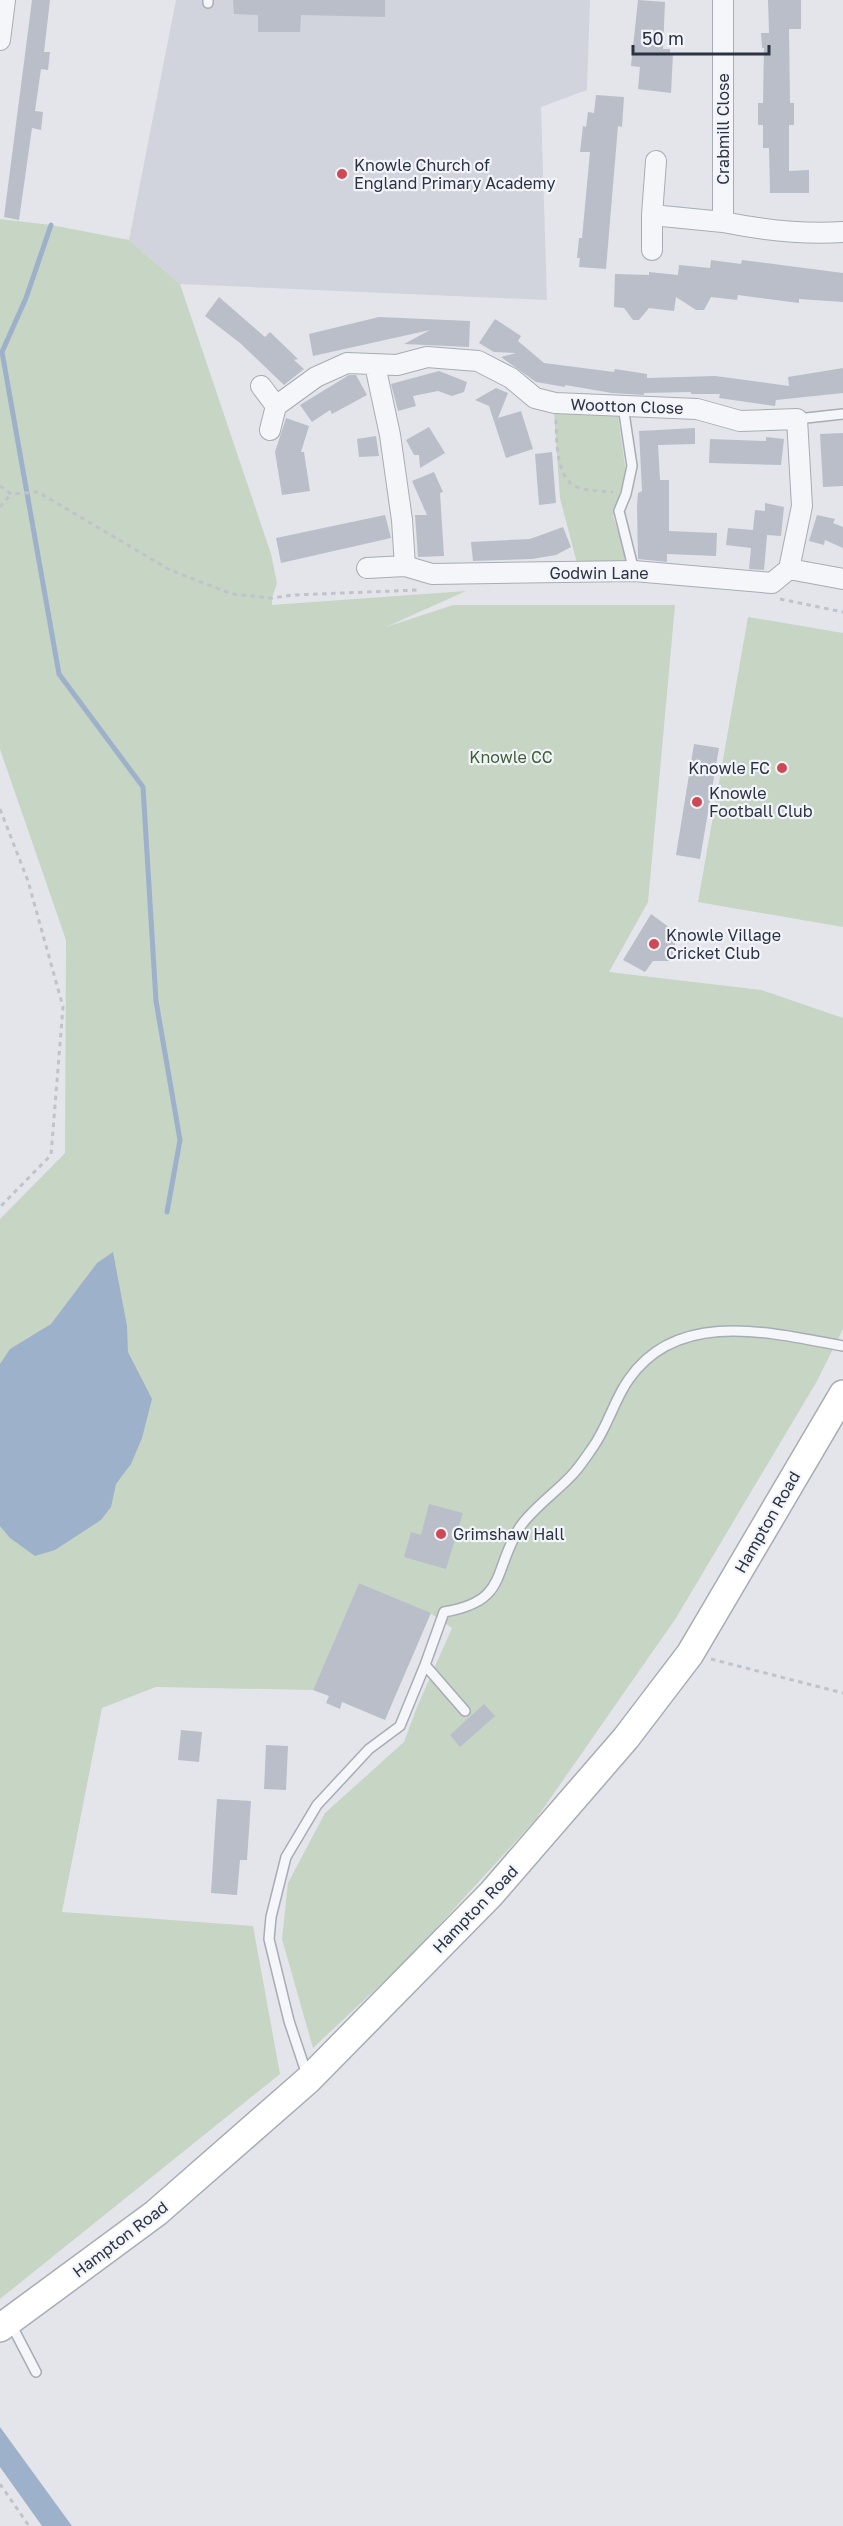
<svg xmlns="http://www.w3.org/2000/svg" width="843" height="2526" viewBox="0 0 843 2526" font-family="'Golos Text',sans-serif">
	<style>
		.built { fill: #d1d4dd }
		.green { fill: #c7d5c4 }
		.water { fill: #9eb1cb }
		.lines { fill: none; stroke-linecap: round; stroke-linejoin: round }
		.stream { stroke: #9eb1cb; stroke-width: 5 }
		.building { fill: #babec8 }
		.lane-casing { stroke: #a8acb5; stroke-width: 12 }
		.street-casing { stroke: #a8acb5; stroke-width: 22 }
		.secondary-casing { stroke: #a8acb5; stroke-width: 30 }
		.path { stroke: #c0c3ca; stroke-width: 3; stroke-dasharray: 4.5 4.5; stroke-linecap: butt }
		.lane { stroke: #f5f6f9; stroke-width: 9 }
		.street { stroke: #f5f6f9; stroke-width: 20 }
		.secondary { stroke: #fff; stroke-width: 27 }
		.poi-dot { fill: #cf4855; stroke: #f2f4f8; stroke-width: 2 }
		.labels { text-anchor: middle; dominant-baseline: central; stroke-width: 4.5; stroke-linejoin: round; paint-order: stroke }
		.street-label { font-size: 16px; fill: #2a3243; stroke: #f2f4f8 }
		.poi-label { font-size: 16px; fill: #2a3243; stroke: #f2f4f8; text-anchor: start }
		.park-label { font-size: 16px; fill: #3d5f37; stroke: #f2f4f8 }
	</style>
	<rect width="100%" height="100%" fill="#e3e5eb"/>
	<path class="built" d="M176 0H590L587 90 541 107 547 300 180 284 129 240Z"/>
	<path class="green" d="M0 219 51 225 129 240 180 284 271 554 277 583 272 598V605L466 591 386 627 453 605H675L648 902 609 972 761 990 843 1018V1329L817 1381 676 1618 536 1819 408 1959 313 2048 282 1939 288 1883 325 1813 404 1742 417 1707 452 1628 430 1613 359 1583 313 1690 156 1687 102 1708 62 1912 253 1926 280 2074 0 2299V1219L65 1153 66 940 0 749Z
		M554 412 618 416 626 473 613 516 630 567H578L560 498Z
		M748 617 843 633V927L698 902Z"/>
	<path class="water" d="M113 1252 127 1326 128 1352 152 1399 142 1438 131 1464 116 1484 111 1507 101 1520 55 1550 35 1556 10 1538 0 1526V1364L10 1349 51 1324 97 1263Z
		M0 2427 72 2526H42L0 2467Z"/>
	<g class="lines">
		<path class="stream" d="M51 225 26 298 2 352 59 674 143 787 156 1001 180 1140 167 1212"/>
	</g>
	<path class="building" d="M32 0H50L44 52H50L48 70 41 69 35 111 43 112 41 130 32 128 19 220 4 217Z
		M233 0H385V17L301 15 300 32H258V15L234 14Z
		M638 0 665 2 663 49H670V54H673L671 93 638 89 640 67 631 66Z
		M768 0H801V29H789L790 103H794V125H789V171L809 170V193H770L769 148H763V125H758V103H763L764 48H762L761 33H769Z
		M596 95 624 97 622 127 618 126 606 269 579 267 580 258H577L579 238H582L590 152H580L583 126 586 127 588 112 594 113Z
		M711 260 741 264 742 260 843 273V302L799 299V303L738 295 737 300 711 297 704 310H696L676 297 674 311 649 308 639 320H633L624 308 614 307 615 274 649 275V272L678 275 679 265 710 268Z
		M219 297 265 337 270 332 298 359 294 360 304 369 284 385 240 343 205 316Z
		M379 317 470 321 469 347 404 344 430 330 313 356 309 334Z
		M495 319 521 336 518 341 544 363 614 372 615 369 647 374V378L715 376 789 386 788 377 843 368V393L776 400 775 406 719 398 720 394H691V392L644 393V395L612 393 565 385V387L536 382 501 357 516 353 494 352 479 343Z
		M439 371 467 382 464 392 452 396 438 391 413 396 416 406 398 411 391 384Z
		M349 375H356L367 395 332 414 330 410 312 422 300 405Z
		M496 388 508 393 498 418 521 411 533 449 506 458 489 406 475 400Z
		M286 418 309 426 301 452H304L310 491 282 495 275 452Z
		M429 427 445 453 420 468 419 455H414L406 440Z
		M695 428V444L658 445 660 480H669V531L717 533 716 556 667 554V562L638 559 637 506 638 493 642 491 639 431Z
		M843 433V486L823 487 820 434Z
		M376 436 379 456 359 457 357 439Z
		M766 437 784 439 781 465 709 463 710 439 766 441Z
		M552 452 556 503 539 505 535 454Z
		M434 472 443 492 440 493 444 556 418 557 415 515H427L412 481Z
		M765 503 784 507 781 536 767 535 764 570 749 569 751 548 726 545 728 528 753 530 755 510 765 511Z
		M385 515 391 538 281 563 276 538Z
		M817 515 835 519 833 523 843 527V548L825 540 824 545 809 541Z
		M563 527 571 547 556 555 532 559 473 561 471 542 530 539Z
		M694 744 719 748 700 859 676 855Z
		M651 914 670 928 676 927 674 961H653L645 972 623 960Z
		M429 1504 463 1513 446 1569 404 1557 411 1532 421 1535Z
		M359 1583 431 1613 385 1720 342 1702 340 1709 326 1703 329 1696 313 1690Z
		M484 1704 495 1716 460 1747 450 1735Z
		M181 1730 202 1732 199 1762 178 1760Z
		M266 1745 288 1746 286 1790 264 1789Z
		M217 1799 251 1801 247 1860H240L237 1895 211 1893Z"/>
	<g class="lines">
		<g class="lane-casing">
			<path id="lane" d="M208 3V0
				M623 406 632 466 626 494 619 511 634 571
				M797 419 843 414
				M465 1711 425 1665 444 1612C509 1601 492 1571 520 1527 531 1510 556 1492 571 1476 579 1468 586 1457 593 1447 608 1426 614 1400 629 1379 678 1308 772 1333 843 1346
				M307 2075 289 2021 269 1939 271 1917 286 1857 317 1805 369 1749 400 1726 425 1665
				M11 2324 36 2372"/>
		</g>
		<g class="street-casing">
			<path id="street" d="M723 0V222C763 230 801 235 843 232
				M0 40 5 0
				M656 161 652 215 723 222
				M652 250V215
				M375 365 390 435 402 520 405 566 432 574 634 571 772 583 789 569
				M261 386 276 406 270 430
				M276 406 316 377 347 363 397 365 427 357 478 361 511 378 535 398 555 403 697 409 740 421 797 419 802 506 789 569
				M367 568 405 566
				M789 569 843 579"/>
		</g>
		<g class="secondary-casing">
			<path id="secondary" d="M0 2328 156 2213 308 2080 491 1894 626 1738 690 1654 843 1394"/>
		</g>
		<path class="path" d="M556 420C557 440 555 482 580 488 590 491 602 491 613 492
			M0 486 11 494 38 492 170 570 232 594 272 598 293 595 418 590
			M0 507 11 494
			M780 599 843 612
			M0 809 28 881 63 1007 51 1155 0 1207
			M711 1659 843 1693
			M0 2484 29 2526"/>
		<use href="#lane" class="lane"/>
		<use href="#street" class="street"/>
		<use href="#secondary" class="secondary"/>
	</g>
	<g class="poi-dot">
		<circle cx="342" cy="174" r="6"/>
		<circle cx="782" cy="768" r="6"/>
		<circle cx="697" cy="802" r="6"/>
		<circle cx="654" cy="944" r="6"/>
		<circle cx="441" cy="1534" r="6"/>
	</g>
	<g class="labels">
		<g class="street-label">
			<text transform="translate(723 129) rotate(-90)">Crabmill Close</text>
			<text transform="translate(627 406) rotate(2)">Wootton Close</text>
			<text x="599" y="573">Godwin Lane</text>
			<text transform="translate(767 1522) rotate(-60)">Hampton Road</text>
			<text transform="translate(475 1909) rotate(-46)">Hampton Road</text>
			<text transform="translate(120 2239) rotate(-37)">Hampton Road</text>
		</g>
		<g class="poi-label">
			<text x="354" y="165">Knowle Church of<tspan x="354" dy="18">England Primary Academy</tspan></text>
			<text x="770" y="768" text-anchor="end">Knowle FC</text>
			<text x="709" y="793">Knowle<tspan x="709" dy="18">Football Club</tspan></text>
			<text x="666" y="935">Knowle Village<tspan x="666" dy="18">Cricket Club</tspan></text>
			<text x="453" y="1534">Grimshaw Hall</text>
		</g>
		<g class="park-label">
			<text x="511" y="757">Knowle CC</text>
		</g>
	</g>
	<path d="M633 45v9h136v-9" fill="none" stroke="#2a3243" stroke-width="3"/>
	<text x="642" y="45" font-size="18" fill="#2a3243" stroke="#f2f4f8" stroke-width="4.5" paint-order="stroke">50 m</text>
</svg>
